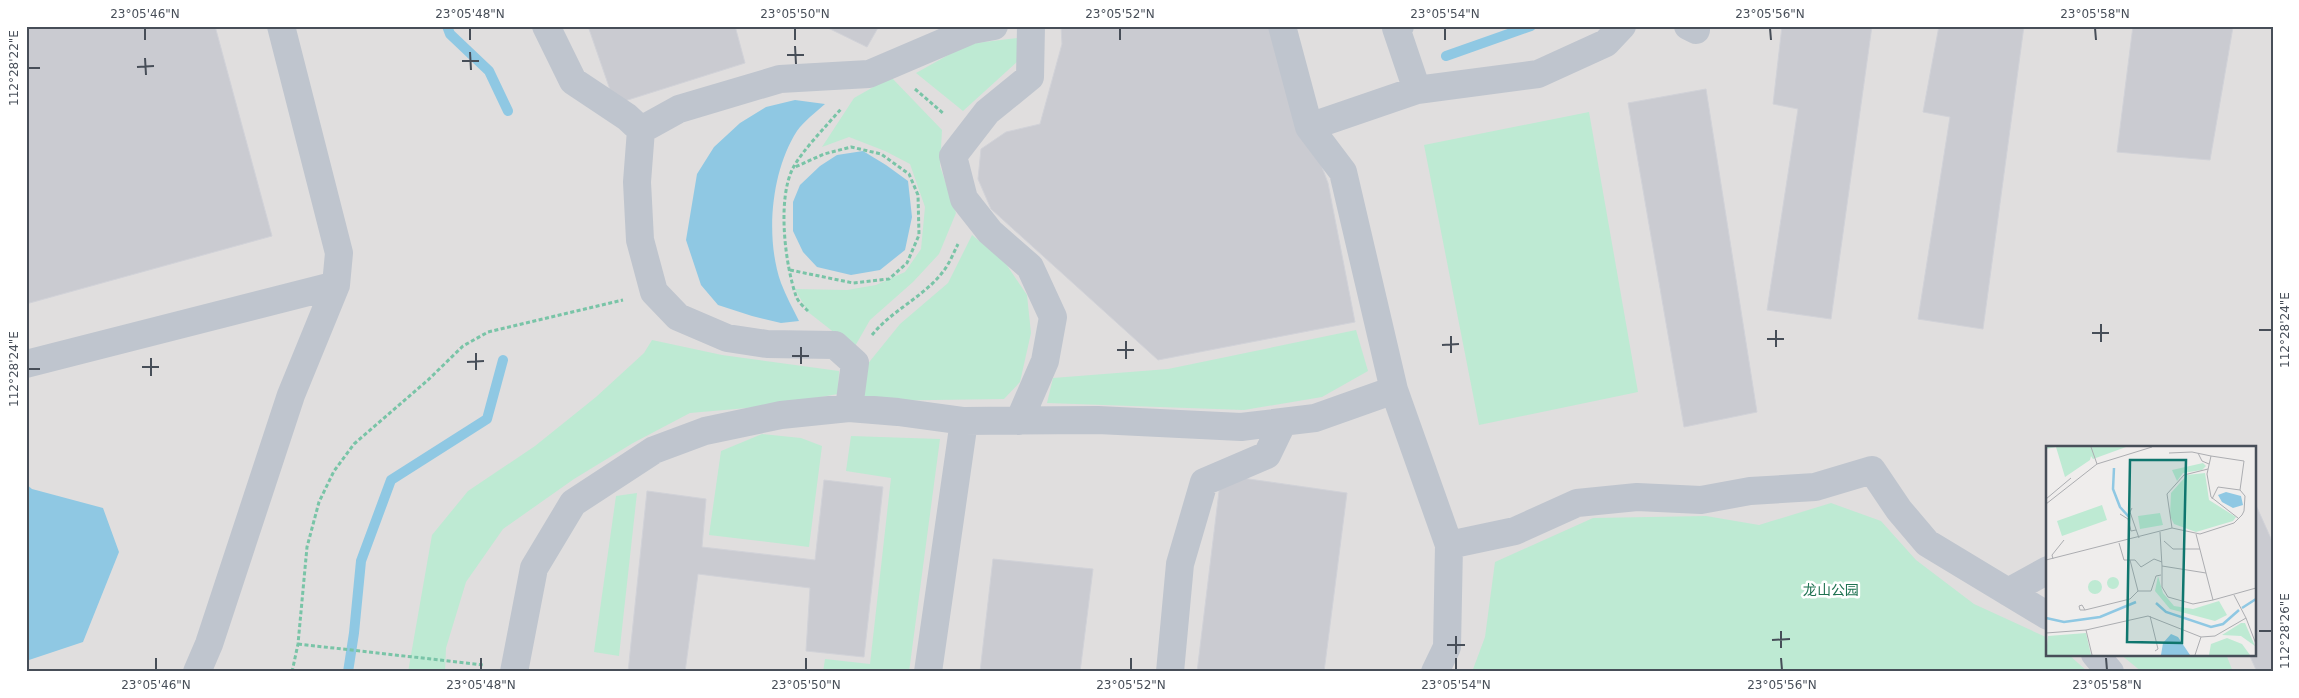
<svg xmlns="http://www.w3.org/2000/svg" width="2299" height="698" viewBox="0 0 2299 698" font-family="'DejaVu Sans','Noto Sans SC',sans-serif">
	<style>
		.education { fill: #e0dede; fill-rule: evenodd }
		.green { fill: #beead3 }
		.water { fill: #8fc8e3 }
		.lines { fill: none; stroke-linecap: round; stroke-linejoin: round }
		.stream { stroke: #8fc8e3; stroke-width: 10 }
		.building { fill: #cacbd1; stroke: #d1d2d8 }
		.path { stroke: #79c4a7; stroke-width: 3; stroke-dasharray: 4 2.5; stroke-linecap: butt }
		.minor { stroke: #bfc5ce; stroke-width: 28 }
		.ticks { fill: none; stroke: #474e58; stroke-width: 2 }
		.labels { text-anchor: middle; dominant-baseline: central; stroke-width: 5; stroke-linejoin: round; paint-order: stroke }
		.park-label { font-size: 14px; fill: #1f7251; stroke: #fff }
		.inset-river { fill: none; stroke: #8fc8e3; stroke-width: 2.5 }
		.inset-road { fill: none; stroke: #acadb1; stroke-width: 1 }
		.view { fill: #0f766e; fill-opacity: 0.15; stroke: #0f766e; stroke-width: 2.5 }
		.inset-edge { fill: none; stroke: #474e58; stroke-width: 2.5 }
		.neatline { fill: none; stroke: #474e58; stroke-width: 2 }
		.ticks-label { font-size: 12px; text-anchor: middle; fill: #474e58 }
	</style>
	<rect width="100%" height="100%" fill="#efedec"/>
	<path class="education" d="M26 26H2273V672H26ZM2048 447H2255V654H2048Z"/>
	<path class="green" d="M1017 38 1018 61 963 111 916 73 968 44Z
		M891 77 942 130 940 166 956 213 939 254 913 282 870 320 854 348 808 312 795 289 847 290 876 285 905 272 921 249 925 207 910 164 885 151 849 137 822 147 854 98Z
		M1589 112 1638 392 1479 425 1424 145Z
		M972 235 1004 261 1027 295 1031 333 1020 382 1004 399 863 401 866 366 900 324 948 283Z
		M1356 330 1368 371 1322 397 1244 410 1047 403 1053 378 1168 369Z
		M652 340 722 355 839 371 838 394 769 406 690 413 633 443 574 479 503 529 466 582 446 648 445 672H408L432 535 468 491 535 446 596 397 644 353Z
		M762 434 801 438 822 446 809 547 709 535 721 451Z
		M851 436 940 439 909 672H823L825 659 870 664 891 478 846 471Z
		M637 493 619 656 594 652 616 496Z
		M1831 503 1881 521 1916 560 1974 604 2048 638V654H2068L2088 672H1472L1485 637 1495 562 1593 518 1706 516 1759 525Z
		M2120 654H2226L2233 672H2142Z"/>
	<path class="water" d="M795 100 825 104C816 112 804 121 797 131 771 171 765 238 781 283 786 296 793 309 799 321L781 323 752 316 718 305 701 285 686 240 697 174 714 147 740 123 766 107Z
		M863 151 886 165 908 181 912 217 905 250 880 270 851 275 817 267 803 252 793 231V202L800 185 820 166 837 155Z
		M26 484 32 489 103 508 119 552 83 642 26 661Z"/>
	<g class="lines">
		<path class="stream" d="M447 26 450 34 489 71 508 111
			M1446 56 1531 26
			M348 672 354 633 361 561 391 480 487 419 503 360"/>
	</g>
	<path class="building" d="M26 26H215L272 236 26 304Z
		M588 26H735L745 63 615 104Z
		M824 26H879L867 47Z
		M1061 26H1269L1328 183 1355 322 1158 360 991 209 978 179 981 149 1006 132 1040 124 1062 44Z
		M1782 26H1872L1831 319 1767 310 1798 109 1773 104Z
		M1939 26H2024L1983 329 1918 319 1950 117 1923 112Z
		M2133 26 2233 27 2210 160 2117 152Z
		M1706 89 1757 412 1684 427 1628 103Z
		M1221 475 1347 493 1324 672H1197Z
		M824 480 883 487 864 657 806 651 810 588 698 574 685 672H628L647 491 706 499 702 547 815 560Z
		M2255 503 2273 543V672H2257L2249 654H2255Z
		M993 559 1093 569 1080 672H980Z"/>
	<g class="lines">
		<path class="path" d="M915 89 944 114
			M790 270 853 283 889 279 907 263 919 235 918 195 909 174 881 154 851 147 824 154 793 168
			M808 311C804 307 798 302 796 296 785 264 777 199 793 168 801 152 828 124 841 109
			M872 335C893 309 926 296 945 269 950 262 954 252 958 244
			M298 644 484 665
			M292 672 298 644 307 547 319 502 334 471 354 444 428 380 463 346 488 332 623 300"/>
		<path class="minor" d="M546 26 573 81 627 117 641 130
			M1282 26 1309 127 1343 172 1394 390 1449 545 1447 647 1435 672
			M1400 26 1396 28 1417 90
			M1688 26 1696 30
			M1309 127 1417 90 1538 74 1606 43 1622 26
			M26 364 336 285
			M849 408 855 363 835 345 767 344 727 338 678 317 654 292 640 240 637 182 641 130 679 109 780 79 869 74 972 30 994 26
			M1019 421 1045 361 1053 317 1030 267 990 232 964 199 953 156 987 112 1030 77 1031 26
			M1449 545 1515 531 1577 503 1637 497 1701 500 1750 491 1815 487 1872 470 1899 510 1927 543 2048 616
			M2008 592 2048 570
			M2095 654 2110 672
			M197 672 209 644 291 395 336 285 339 253 281 26
			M514 672 534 568 573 503 654 450 705 431 781 415 849 408 898 412 964 421
			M928 672 964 421 1098 420 1241 427 1315 418 1394 390
			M1170 672 1180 564 1204 482 1267 455 1283 422"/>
	</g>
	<path class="ticks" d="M145 28V40M470 28V40M795 28V40M1120 28V40M1445 28V40M1770 28 1771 40M2095 28 2096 40M795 46 796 64M470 52 471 70M787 55H804M145 58 146 75M462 61H479M137 67 154 66M28 68H40M2101 324V342M1776 330V347M2259 330H2272M2092 333H2109M1451 336V353M1767 339H1784M1126 341V359M1442 345 1459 344M801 347V364M1117 350H1134M476 353V370M792 356H809M151 358V376M467 362 484 361M142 367H159M28 369H40M1781 631V648M2259 631H2272M1456 636V654M1772 640 1790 639M1447 645H1465M156 658V670M481 658V670M806 658V670M1131 658V670M1456 658V670M1781 658 1782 670M2106 658 2107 670"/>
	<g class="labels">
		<g class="park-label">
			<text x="1831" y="590">龙山公园</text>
		</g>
	</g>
	<g transform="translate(2046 446)">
		<rect width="210" height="210" fill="#efedec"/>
		<path d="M0 1H80L47 13 45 10 44 14 19 31 10 1 0 3ZM157 17 160 20 156 24 137 27 131 35 126 24ZM159 27 163 54 190 71 187 75 150 86 128 78 124 70 125 47 141 29ZM56 59 61 74 16 90 11 75ZM114 67 117 79 94 83 92 70ZM112 130 117 147 128 160 147 163 173 155 181 169 169 175 124 163 109 145ZM61 137a6 6 0 1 1 12 0a6 6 0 1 1-12 0ZM42 141a7 7 0 1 1 14 0a7 7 0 1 1-14 0ZM195 177H199L209 200 195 190 176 189ZM40 187 45 209H0L2 190ZM181 192 196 198 204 209H163L165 198Z" fill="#beead3"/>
		<path d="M180 46 195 50 197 59 187 62 176 56 172 49ZM125 188 132 191 144 209H115L117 197Z" fill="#8fc8e3"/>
		<path class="inset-river" d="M68 22 67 43 74 61 83 71M110 157 120 166 165 181 177 178 193 164M196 162 210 153M0 172 18 176 54 171 90 156"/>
		<path class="inset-road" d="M45 1 51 18M123 7 146 6 165 10M152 7 156 15 163 18M0 53 25 32M166 53 172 41 194 44M0 58 51 18 106 1M86 62 84 66 93 92M74 68 82 73 85 85 90 84M126 82 121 48 138 29 162 23M114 86 116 120 160 127 167 154 210 142M150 88 160 127M118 95 127 103H154M73 97 78 114H89L95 121 108 113 116 116M7 113 6 109 18 94M0 114 126 82 154 88 188 77 196 69 198 65 199 50 194 44 198 15 165 10 161 28 165 51 192 72M84 114 92 145H105L110 130 115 129M116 120V141L122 151 147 158 167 154M39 164H34L33 160 36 159 39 164 84 153 92 145M104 170 112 203 109 205M200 172 210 198M40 184 46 209M0 187 40 184 102 170 155 191 169 190 200 172 188 149M149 209 155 191"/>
		<path class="view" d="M84 14H140L136 197 81 196Z"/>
		<rect width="210" height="210" class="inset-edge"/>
	</g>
	<rect width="2299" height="698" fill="none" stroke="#ffffff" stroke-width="55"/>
	<rect x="28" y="28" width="2244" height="642" class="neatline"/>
	<g class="ticks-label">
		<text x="145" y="18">23°05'46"N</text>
		<text x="470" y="18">23°05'48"N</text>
		<text x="795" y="18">23°05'50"N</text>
		<text x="1120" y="18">23°05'52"N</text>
		<text x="1445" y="18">23°05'54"N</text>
		<text x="1770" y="18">23°05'56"N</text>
		<text x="2095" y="18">23°05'58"N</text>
		<text transform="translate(14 68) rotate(-90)" y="4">112°28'22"E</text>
		<text transform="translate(2285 330) rotate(-90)" y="4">112°28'24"E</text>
		<text transform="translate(14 369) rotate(-90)" y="4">112°28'24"E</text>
		<text transform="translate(2285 631) rotate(-90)" y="4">112°28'26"E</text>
		<text x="156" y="689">23°05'46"N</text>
		<text x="481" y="689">23°05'48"N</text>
		<text x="806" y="689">23°05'50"N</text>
		<text x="1131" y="689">23°05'52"N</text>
		<text x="1456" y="689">23°05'54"N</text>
		<text x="1782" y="689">23°05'56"N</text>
		<text x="2107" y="689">23°05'58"N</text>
	</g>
</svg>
